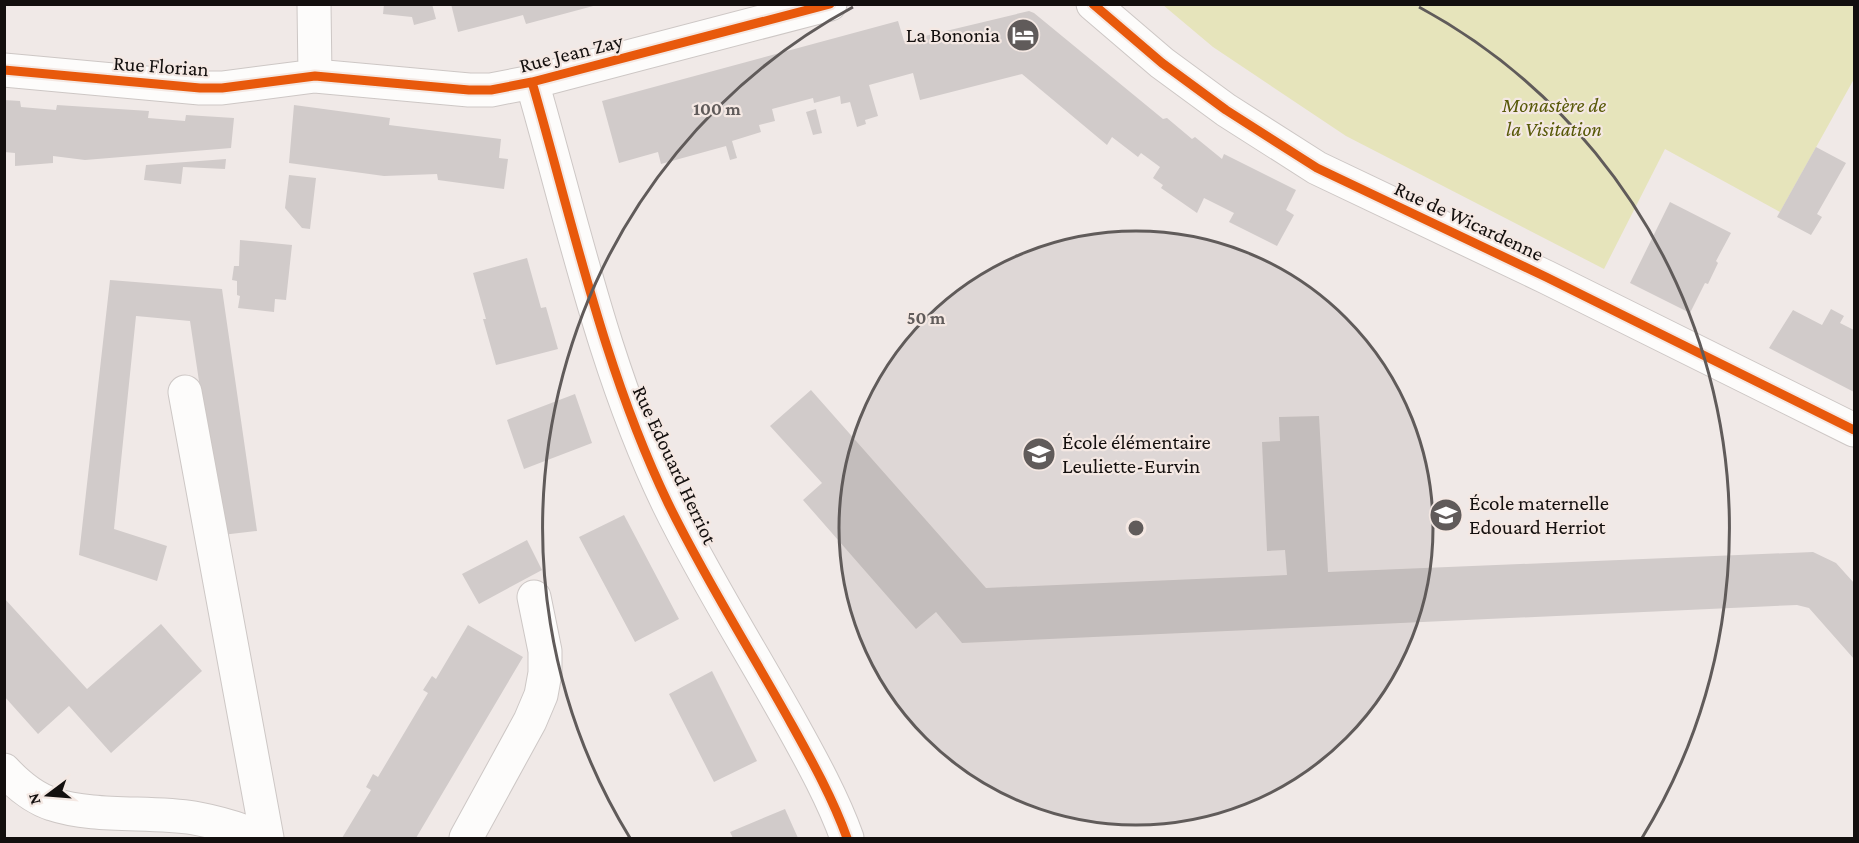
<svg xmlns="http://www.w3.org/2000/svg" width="1859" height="843" viewBox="0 0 1859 843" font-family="'Crimson Pro',serif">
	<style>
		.green { fill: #e6e4bb }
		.building { fill: #d1cbca }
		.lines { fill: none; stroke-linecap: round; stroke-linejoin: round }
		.minor-casing { stroke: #cdc7c5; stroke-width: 35 }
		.minor { stroke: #fdfcfb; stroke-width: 33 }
		.cycleway-casing { stroke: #f4e8e3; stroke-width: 13 }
		.cycleway { stroke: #e8590c; stroke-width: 9 }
		.ring { fill: none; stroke: #605b5a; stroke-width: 3 }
		.labels { text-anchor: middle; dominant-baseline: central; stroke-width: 4.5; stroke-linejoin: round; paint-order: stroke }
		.poi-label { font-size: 21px; fill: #130f0e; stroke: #f4e8e3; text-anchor: start }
		.street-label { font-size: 21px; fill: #130f0e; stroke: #f4e8e3 }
		.park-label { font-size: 21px; font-style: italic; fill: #585908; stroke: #f4e8e3 }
		.centre { fill: #605b5a; stroke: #f4e8e3; stroke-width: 3 }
		.ring-label { font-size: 18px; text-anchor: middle; font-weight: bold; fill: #605b5a; stroke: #f4e8e3; stroke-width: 4.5; stroke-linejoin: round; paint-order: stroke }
	</style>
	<rect width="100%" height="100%" fill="#f0e9e7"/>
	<path class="green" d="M1163 5H1854V79L1780 212 1665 149 1604 269 1346 136 1213 47Z"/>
	<path class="building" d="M384 4H432L436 19 414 25 412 17 383 14Z
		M451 4H597V5L526 24 523 15 458 32Z
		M1029 11 1034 13 1163 119 1167 118 1192 139 1195 137 1222 159 1224 154 1296 190 1286 210 1294 215 1277 246 1229 222 1234 213 1204 198 1197 213 1161 188 1163 185 1153 178 1160 167 1141 153 1138 157 1112 137 1107 145 1022 74 920 100 913 73 869 85 878 116 865 120 866 124 857 127 850 102 841 104 840 96 814 103 813 98 772 109 775 121 759 125 761 132 732 141 737 158 730 160 726 146 661 164 658 152 619 163 602 101 898 21 904 41Z
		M4 100 20 101 21 107 56 110 57 105 149 111 148 118 185 121 186 115 234 118 231 148 85 160 53 156V163L15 166V153L4 152Z
		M294 105 390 118 389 125 501 139 499 158 508 159 504 189 438 180 437 174 384 176 289 163Z
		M816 109 822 133 813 135 806 112Z
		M1816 147 1846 163 1817 214 1822 217 1811 235 1777 217Z
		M226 159 225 169 183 167 181 184 144 180 146 165Z
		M289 175 316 178 310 229 302 228 285 208Z
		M1670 202 1731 233 1716 261 1718 263 1708 284 1705 283 1690 313 1630 283Z
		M240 240 292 245 286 300 275 299 274 312 238 308 240 296 237 295V281L232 280 234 266H239Z
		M527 258 541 308 546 307 558 349 496 365 483 319H486L473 273Z
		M110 280 222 289 257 531 222 535 190 321 136 316 114 529 167 546 157 581 79 555Z
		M1831 309 1844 316 1840 323 1854 330V392L1769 348 1793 310 1822 325Z
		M811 390 986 588 1287 575 1285 550 1267 551 1262 442 1280 441 1279 417 1319 416 1328 572 1813 552 1836 563 1854 583V659L1809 608 1797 605 962 643 936 612 916 629 803 500 822 483 770 426Z
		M575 394 592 443 524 469 507 420Z
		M624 515 679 619 635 642 579 537Z
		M527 540 542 570 479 604 462 574Z
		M4 598 87 689 161 624 202 671 111 753 69 706 38 734 4 696Z
		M468 625 523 657 416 838H342L371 790 366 787 373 774 378 777 428 693 423 690 432 676 436 679Z
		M712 671 757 761 714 782 669 694Z
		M785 809 798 838H733L730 832Z"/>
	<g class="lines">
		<g class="minor-casing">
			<path id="minor" d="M314 4 315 76
				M1093 4 1162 63 1226 110 1317 168 1546 277 1854 430
				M4 70 200 88H222L315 76 469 90H491L532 82 830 4
				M532 82C573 224 604 370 668 503 705 579 751 651 792 725 812 761 833 799 847 838
				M185 392 267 838
				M4 770C18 785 33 798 52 804 93 818 150 811 194 818 218 822 241 830 264 838
				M466 838 530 721 541 695 545 673V651L534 597"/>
		</g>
		<use href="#minor" class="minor"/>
		<g class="cycleway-casing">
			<path id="cycleway" d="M1093 4 1162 63 1226 110 1317 168 1546 277 1854 430
				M4 70 200 88H222L315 76 469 90H491L532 82 830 4
				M532 82C573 224 604 370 668 503 705 579 751 651 792 725 812 761 833 799 847 838"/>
		</g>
		<use href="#cycleway" class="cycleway"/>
	</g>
	<circle cx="1136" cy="528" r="297" fill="#605b5a" fill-opacity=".12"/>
	<g class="ring">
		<circle cx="1136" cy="528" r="297"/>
		<path d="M630 838A593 593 0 0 1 853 7M1419 7A593 593 0 0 1 1642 838"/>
	</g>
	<defs>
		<g id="hotel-disc" transform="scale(1.725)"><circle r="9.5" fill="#605b5a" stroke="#f4e8e3"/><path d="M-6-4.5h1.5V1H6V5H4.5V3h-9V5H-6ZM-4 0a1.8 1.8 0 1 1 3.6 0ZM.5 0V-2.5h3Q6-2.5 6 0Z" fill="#fff"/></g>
		<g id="school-disc" transform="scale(1.725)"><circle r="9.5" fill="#605b5a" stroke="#f4e8e3"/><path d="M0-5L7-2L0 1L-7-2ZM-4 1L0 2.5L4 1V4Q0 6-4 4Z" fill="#fff"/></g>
	</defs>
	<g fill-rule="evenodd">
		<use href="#hotel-disc" x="1023" y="35"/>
		<use href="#school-disc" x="1039" y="454"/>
		<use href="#school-disc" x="1446" y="515"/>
	</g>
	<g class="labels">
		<g class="poi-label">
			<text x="1000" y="35" text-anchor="end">La Bononia</text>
			<text x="1062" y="442">École élémentaire<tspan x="1062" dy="24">Leuliette-Eurvin</tspan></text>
			<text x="1469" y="503">École maternelle<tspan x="1469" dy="24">Edouard Herriot</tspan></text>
		</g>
		<g class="street-label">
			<text transform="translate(571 53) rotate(-14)">Rue Jean Zay</text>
			<text transform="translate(161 66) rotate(4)">Rue Florian</text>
			<text transform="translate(1469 221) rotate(25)">Rue de Wicardenne</text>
			<text transform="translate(675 465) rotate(65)">Rue Edouard Herriot</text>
		</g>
		<g class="park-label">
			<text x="1554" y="105">Monastère de<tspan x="1554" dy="24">la Visitation</tspan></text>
		</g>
	</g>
	<circle cx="1136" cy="528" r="9" class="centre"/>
	<g class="ring-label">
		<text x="717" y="115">100 m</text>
		<text x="926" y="324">50 m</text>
	</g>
	<rect width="1859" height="843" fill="none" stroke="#130f0e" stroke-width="12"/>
	<g transform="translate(48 795) rotate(254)" stroke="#f4e8e3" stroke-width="4.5" paint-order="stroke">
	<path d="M0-4.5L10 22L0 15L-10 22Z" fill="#130f0e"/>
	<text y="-9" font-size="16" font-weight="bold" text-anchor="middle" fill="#130f0e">N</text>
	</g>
</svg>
